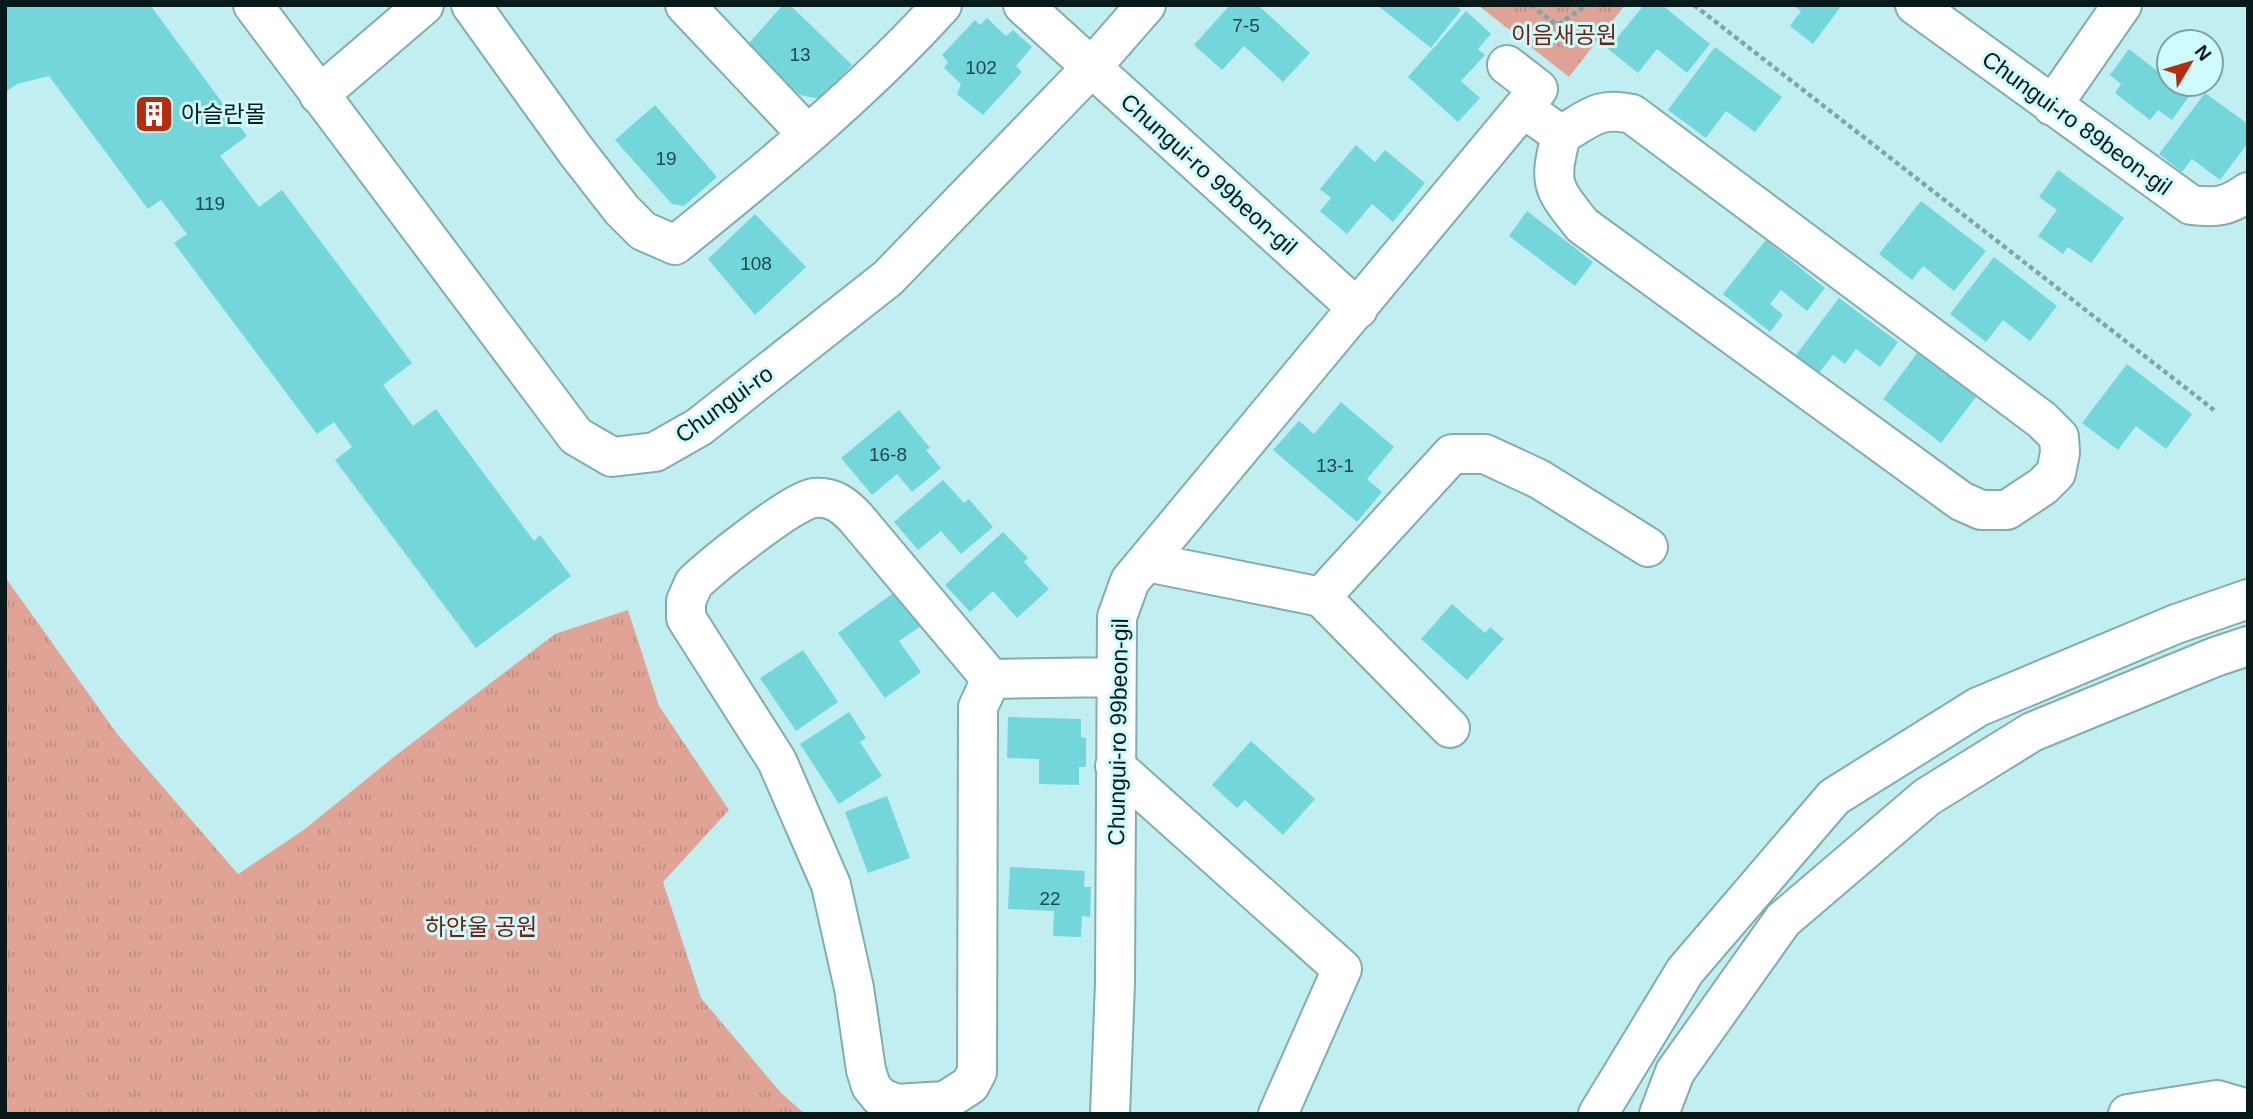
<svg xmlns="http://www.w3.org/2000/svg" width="2253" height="1119" viewBox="0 0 2253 1119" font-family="Helvetica,'Noto Sans KR',sans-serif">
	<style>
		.grass { fill: url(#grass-tufts) }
		.building { fill: #72d6db }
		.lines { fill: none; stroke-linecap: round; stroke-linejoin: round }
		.minor-casing { stroke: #82adaf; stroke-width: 42 }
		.highway-casing { stroke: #82adaf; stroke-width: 42 }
		.path { stroke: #81a5a7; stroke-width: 4.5; stroke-dasharray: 5 3.5; stroke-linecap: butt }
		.minor { stroke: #fff; stroke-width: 38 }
		.highway { stroke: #fff; stroke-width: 38 }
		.labels { text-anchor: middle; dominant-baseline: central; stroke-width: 6; stroke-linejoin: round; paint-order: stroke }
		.number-label { font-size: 19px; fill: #22484a }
		.park-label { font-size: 23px; fill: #761e0d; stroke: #cefcfe }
		.poi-label { font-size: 23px; fill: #08191a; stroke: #cefcfe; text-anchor: start }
		.street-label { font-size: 23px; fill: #08191a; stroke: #cefcfe }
	</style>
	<defs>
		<pattern id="grass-tufts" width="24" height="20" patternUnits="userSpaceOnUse" patternTransform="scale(1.75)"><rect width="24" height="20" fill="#e0a496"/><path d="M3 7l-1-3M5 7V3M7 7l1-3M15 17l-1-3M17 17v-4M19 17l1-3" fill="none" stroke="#bf8d81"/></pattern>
	</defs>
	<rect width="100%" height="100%" fill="#c1eff1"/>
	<path class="grass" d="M1478 5H1625L1569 77Z
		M5 577 118 735 238 874 305 829 395 756 555 634 628 610 659 706 729 810 663 882 701 998 781 1093 805 1114H5Z"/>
	<path class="building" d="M5 5H150L247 136 220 156 259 207 282 190 412 363 383 385 413 426 436 409 534 541 540 535 571 576 476 648 335 460 352 447 334 422 317 434 174 243 187 234 161 200 148 209 49 76 17 84 5 92Z
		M783 5H790L852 65 820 99 800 95 748 44Z
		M1230 5H1258L1310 53 1283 82 1244 46 1222 70 1194 45Z
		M1377 5H1455L1461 10 1431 48Z
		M1644 5H1662L1710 44 1687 73 1657 49 1638 73 1608 49Z
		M1793 5H1842L1813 44 1790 26 1801 11Z
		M1466 11 1491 34 1478 49 1485 55 1461 81 1480 98 1458 122 1408 77Z
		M987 18 1006 36 1013 30 1032 47 1016 66 1022 72 983 115 957 94 961 84 944 68 948 62 942 55 975 20 980 25Z
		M1715 47 1782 97 1755 132 1726 111 1706 138 1668 110Z
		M2129 49 2169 80V84H2175L2190 95 2172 120 2158 110 2150 120 2115 93 2121 84 2110 75Z
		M2205 93 2248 124V143L2220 180 2192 159 2182 172 2159 154Z
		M655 105 717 177 684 206 672 204 615 140Z
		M1356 145 1375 162 1385 150 1425 183 1393 222 1372 204 1347 234 1320 211 1331 198 1320 189Z
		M2058 170 2124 218 2091 263 2068 247 2063 254 2038 236 2057 210 2039 197Z
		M1921 201 1986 251 1954 291 1923 266 1912 280 1879 254Z
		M1527 211 1593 262 1575 286 1509 236Z
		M755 214 806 267 755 315 708 259Z
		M1766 240 1825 288 1807 311 1781 290 1770 304 1783 315 1770 332 1723 294Z
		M1994 257 2057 306 2030 341 2003 320 1986 342 1950 314Z
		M1839 298 1898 342 1880 367 1856 349 1845 364 1833 355 1819 373 1796 355Z
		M1918 352 1976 397 1941 443 1883 399Z
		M2127 364 2192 414 2166 449 2136 426 2118 450 2082 423Z
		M1341 402 1394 447 1367 479 1382 492 1357 522 1273 450 1299 421 1314 434Z
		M899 410 930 448 926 450 941 468 912 492 897 474 872 495 841 458Z
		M943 480 964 503 969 499 993 527 961 554 941 531 918 550 894 522Z
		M1003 532 1028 558 1024 562 1049 589 1017 618 993 591 970 612 945 585Z
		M899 589 924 624 899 641 921 672 885 698 838 633Z
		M1452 604 1485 633 1490 627 1504 639 1467 680 1421 639Z
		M803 650 838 702 796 731 760 678Z
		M849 712 866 738 860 742 882 776 839 804 800 744Z
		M1008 717 1081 719V737L1086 738V767H1079V785L1039 784V759L1007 758Z
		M1251 741 1315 799 1283 835 1245 800 1237 808 1212 785Z
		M887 796 910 858 868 873 845 812Z
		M1010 867 1085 871 1084 887H1091L1090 917 1082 916 1081 937 1053 936 1054 911 1008 909Z"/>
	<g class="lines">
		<g class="minor-casing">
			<path id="minor" d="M253 5 576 436 612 457 655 452 699 427 888 278 1090 69 1146 5
				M471 5 576 151 622 210 643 231 675 245C768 170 862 93 942 5
				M685 5 807 134
				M1023 5 1358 309
				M1915 5 2191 205C2216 208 2227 207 2248 192
				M1507 65 1538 89 1523 108 1561 135C1549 184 1551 186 1582 225L1961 501 1981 510H2007L2043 486 2056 473 2060 453 2059 437 2042 420 1632 114C1598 106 1589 119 1561 135
				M319 95 424 5
				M2052 106 2122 5
				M1147 562 1321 597 1450 728
				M1321 597 1452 454H1485L1539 479 1648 547
				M991 679 978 707 977 1072 970 1085 945 1101 896 1104 880 1097 871 1086 866 1070 854 988 831 885 777 761 686 618V601L694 583C712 566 793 500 814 498 832 496 844 505 856 518L991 679 1115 677
				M1115 766 1342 969 1278 1114
				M1110 1114 1115 983 1117 617 1130 581 1523 108
				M2128 1114 2217 1100 2248 1109"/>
		</g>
		<g class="highway-casing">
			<path id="highway" d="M1598 1114 1685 971 1834 797 1978 707 2176 624 2248 599
				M1659 1114 1675 1072 1783 920 1927 797 2032 732 2215 657 2248 646"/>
		</g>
		<path class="path" d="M1531 5 1557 25 1587 5
			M1694 5 2214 410"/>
		<use href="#minor" class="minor"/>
		<use href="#highway" class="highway"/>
	</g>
	<defs>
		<g id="building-square" transform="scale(2.0125)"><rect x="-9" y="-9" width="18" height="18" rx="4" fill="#b72c0c" stroke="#cefcfe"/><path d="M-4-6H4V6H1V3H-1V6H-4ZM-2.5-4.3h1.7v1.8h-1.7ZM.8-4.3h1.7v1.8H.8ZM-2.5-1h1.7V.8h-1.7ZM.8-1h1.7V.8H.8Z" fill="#fff"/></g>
	</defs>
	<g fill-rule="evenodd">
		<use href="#building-square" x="154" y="114"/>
	</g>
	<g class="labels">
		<g class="number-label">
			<text x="1246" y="25">7-5</text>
			<text x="800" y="54">13</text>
			<text x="981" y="67">102</text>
			<text x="666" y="158">19</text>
			<text x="210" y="203">119</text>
			<text x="756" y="263">108</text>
			<text x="888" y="454">16-8</text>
			<text x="1335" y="465">13-1</text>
			<text x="1050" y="898">22</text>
		</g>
		<g class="park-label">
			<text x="1564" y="35">이음새공원</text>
			<text x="481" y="927">하얀울 공원</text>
		</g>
		<g class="poi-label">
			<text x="181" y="114">아슬란몰</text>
		</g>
		<g class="street-label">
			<text transform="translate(2077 123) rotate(36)">Chungui-ro 89beon-gil</text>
			<text transform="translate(1209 174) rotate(42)">Chungui-ro 99beon-gil</text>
			<text transform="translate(724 404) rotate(-36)">Chungui-ro</text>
			<text transform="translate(1118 732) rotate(-89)">Chungui-ro 99beon-gil</text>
		</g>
	</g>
	<rect width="2253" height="1119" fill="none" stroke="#08191a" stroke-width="14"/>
	<g transform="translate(2190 63) rotate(52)"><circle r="33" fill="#cefcfe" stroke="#7fa1a3" stroke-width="2"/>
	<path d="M0-5L12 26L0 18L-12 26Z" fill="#b72c0c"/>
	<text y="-10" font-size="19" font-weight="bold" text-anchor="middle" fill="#08191a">N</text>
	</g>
</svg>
